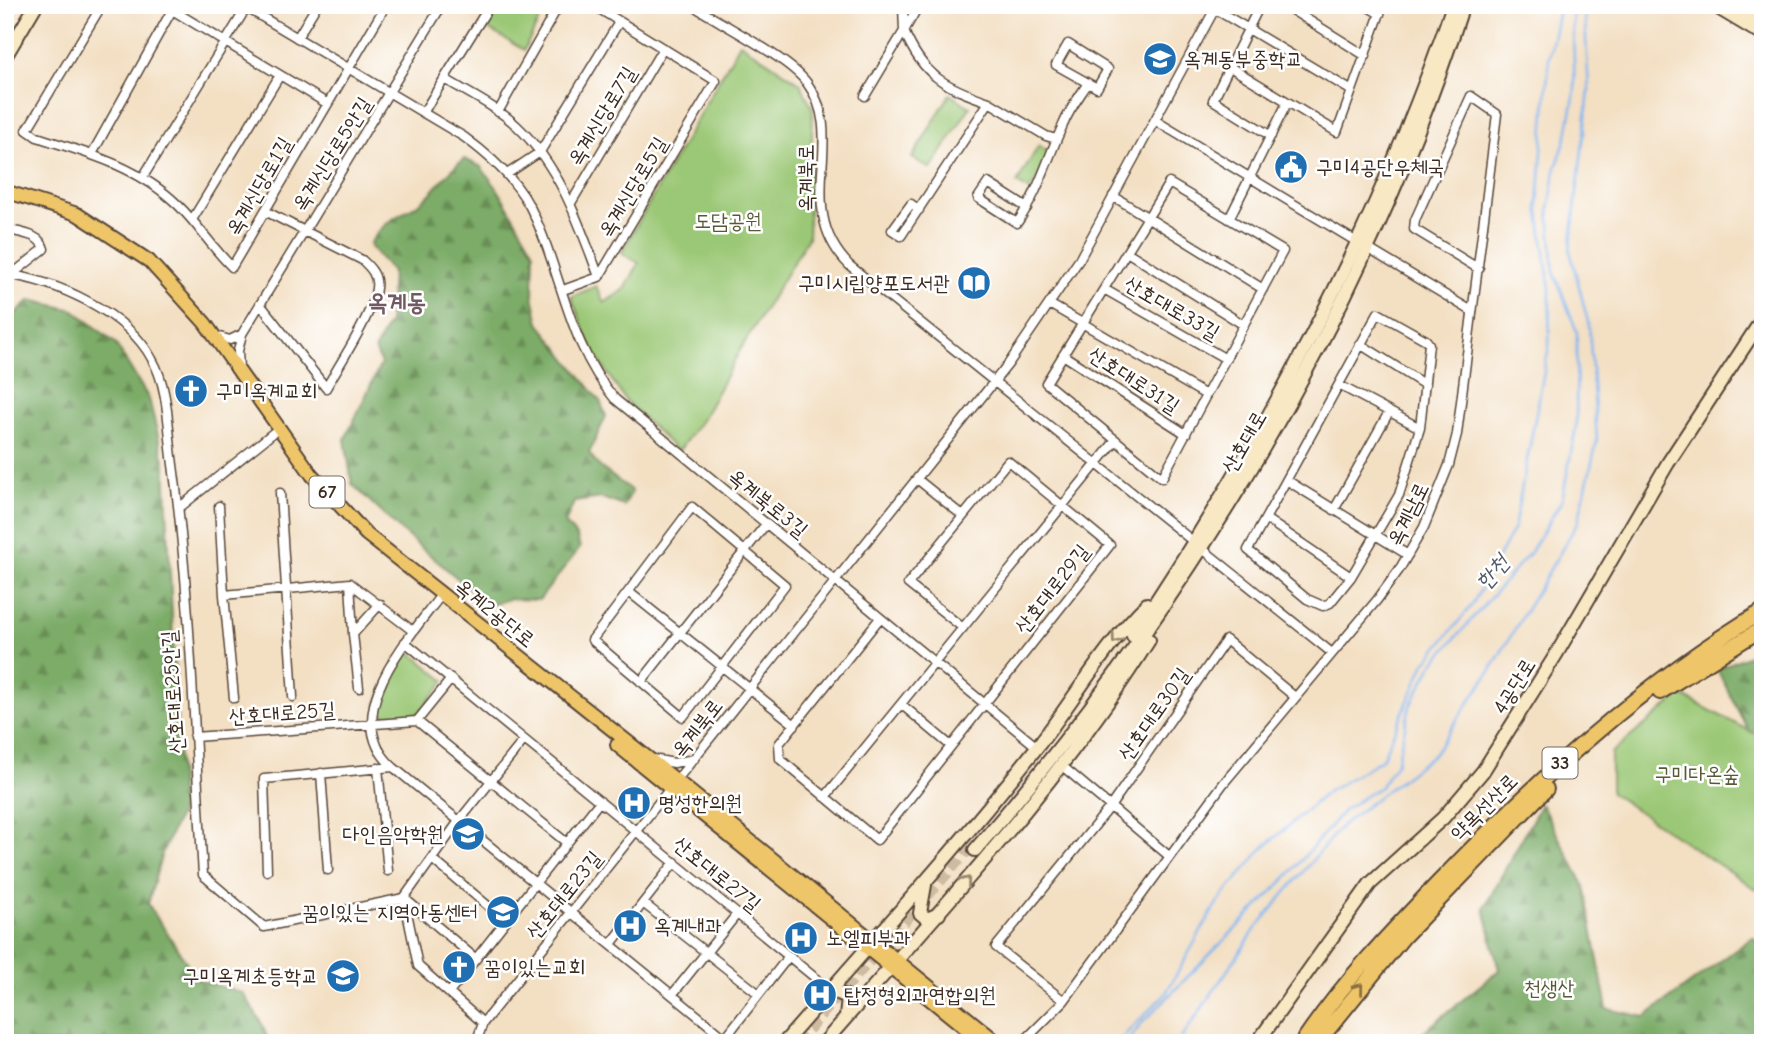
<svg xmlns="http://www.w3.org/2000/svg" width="1768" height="1048" viewBox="0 0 1768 1048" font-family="'Comic Neue','Poor Story',sans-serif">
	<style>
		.forest { fill: url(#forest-firs); stroke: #5c6b42; stroke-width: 2 }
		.green { fill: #9bc876; stroke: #6b794a; stroke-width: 2 }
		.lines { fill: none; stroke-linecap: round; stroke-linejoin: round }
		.stream { stroke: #82b6f0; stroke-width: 2.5 }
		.secondary-tunnel { stroke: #cebba1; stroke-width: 12; stroke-dasharray: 12 6; stroke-linecap: butt }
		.street-casing { stroke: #574537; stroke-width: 11 }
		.secondary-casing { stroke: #574537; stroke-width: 16 }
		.primary-casing { stroke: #574537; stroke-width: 16 }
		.highway-casing { stroke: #574537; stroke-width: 18 }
		.street { stroke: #fff; stroke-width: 8 }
		.secondary { stroke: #f8e8c3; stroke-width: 12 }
		.primary { stroke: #eec569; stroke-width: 12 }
		.highway { stroke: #eec569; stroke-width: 14 }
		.oneway { stroke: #9a8970 }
		.oneway2 { stroke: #8c7040 }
		.labels { text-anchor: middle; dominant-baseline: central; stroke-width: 5; stroke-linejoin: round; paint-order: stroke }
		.shield { fill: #fff; stroke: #766a62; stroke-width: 2 }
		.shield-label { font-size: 19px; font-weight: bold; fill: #3b2a1e }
		.poi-label { font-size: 21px; fill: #3b2a1e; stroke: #fff; text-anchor: start }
		.street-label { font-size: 21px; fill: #3b2a1e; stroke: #fff }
		.park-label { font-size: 21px; fill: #585938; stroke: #fff }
		.water-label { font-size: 23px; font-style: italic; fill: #545b68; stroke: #fff }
		.quarter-label { font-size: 24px; font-weight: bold; fill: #725a62; stroke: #fff }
	</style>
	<defs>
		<pattern id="forest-firs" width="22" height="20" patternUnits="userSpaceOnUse" patternTransform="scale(1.75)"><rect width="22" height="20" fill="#7cac67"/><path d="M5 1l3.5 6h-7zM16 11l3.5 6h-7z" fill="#678c54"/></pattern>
	</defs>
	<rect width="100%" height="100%" fill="#fff"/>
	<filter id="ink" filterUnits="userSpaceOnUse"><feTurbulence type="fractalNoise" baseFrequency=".0143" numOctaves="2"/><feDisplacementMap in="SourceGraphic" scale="14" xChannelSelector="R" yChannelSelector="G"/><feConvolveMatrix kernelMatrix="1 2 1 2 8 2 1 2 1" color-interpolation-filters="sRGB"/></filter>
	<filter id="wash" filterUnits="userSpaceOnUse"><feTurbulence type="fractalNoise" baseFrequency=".00686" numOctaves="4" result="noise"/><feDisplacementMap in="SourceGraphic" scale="28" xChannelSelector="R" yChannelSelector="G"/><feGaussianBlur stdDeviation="1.57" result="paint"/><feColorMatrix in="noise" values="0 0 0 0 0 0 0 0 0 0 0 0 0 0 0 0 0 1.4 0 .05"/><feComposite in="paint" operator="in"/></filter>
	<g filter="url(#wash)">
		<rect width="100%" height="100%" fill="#f3dfc2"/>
		<path class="forest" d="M464 159 480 166 497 188 534 252 533 296 539 323 600 401 606 416 589 453 600 467 632 491 624 506 602 498 574 502 565 523 577 537 580 548 539 600 509 599 489 605 399 529 352 484 345 439 381 364 375 349 389 322 392 272 369 245C388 213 406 217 429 195 441 183 450 169 464 159Z
			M30 300 74 310 115 343 149 399 165 464 181 811 162 853 148 904 198 980 243 993 262 1024 269 1043H5V323Z
			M1763 649V749L1756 746 1717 669Z
			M1541 804 1584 885 1607 1009 1645 1017 1753 937 1763 946V1043H1410L1499 970 1484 908Z"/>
		<path class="green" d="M495 5H535L544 11 524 50 483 26Z
			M740 43 800 83 813 109 808 238 739 352 704 416 678 452 625 400 593 351 571 297 596 286 604 303 625 289 639 263 621 253Z
			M950 94 970 107 931 169 912 158Z
			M1039 145 1049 153 1040 176 1029 191 1017 183Z
			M409 651 445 681 418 714 384 715 377 705 382 692Z
			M1681 695 1763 738V894L1611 793V753Z"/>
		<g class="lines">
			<path class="stream" d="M1117 1043 1166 993 1217 903 1262 849 1326 793 1382 759 1425 663 1472 605 1514 528 1549 346 1550 289 1538 205 1549 58 1560 5
				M1127 1043 1141 1024 1287 877 1344 810 1381 786 1397 762 1410 706 1432 665 1532 550 1562 500 1576 427 1577 332 1554 272 1549 210 1555 171 1567 135 1575 91 1572 5
				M1178 1043 1257 927 1342 825 1434 754 1489 673 1578 522 1597 441 1589 326 1570 251 1589 91 1584 5"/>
		</g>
	</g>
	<g filter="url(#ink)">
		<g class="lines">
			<path class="secondary-tunnel" d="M796 1043 970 847"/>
			<g class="street-casing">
				<path id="street" d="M102 5 27 130 37 137C88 153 139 167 178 205 198 224 212 248 232 267L386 5
					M164 5 328 104
					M242 5 464 137C490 156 515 178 530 207 562 270 567 344 615 399L1037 747
					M692 5C721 24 789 58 807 83 849 139 791 206 849 265L1332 653
					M903 5 904 31
					M1260 5 1213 100 1271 136
					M1284 5 1366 56
					M1365 5 1380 14
					M1215 9 1352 91
					M904 31 919 5
					M297 38 317 5
					M1230 67 1337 132 1383 5
					M445 79C468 93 497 107 517 126 560 167 579 223 599 277
					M865 96 904 31C923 76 945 87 989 102
					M498 112 559 5
					M423 113 490 5
					M1156 121 1470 310
					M92 154 172 10
					M507 174 540 152 619 22
					M143 177 248 5
					M1169 183 1283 251 1162 478 1046 383Z
					M1113 196 1263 289
					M571 203 663 48
					M1027 208 988 183 978 198 1017 223C1039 192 1047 159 1063 125 1069 110 1079 97 1088 83L1097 88 1108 69 1068 44 1056 65 1088 83
					M919 210 911 204 892 230 901 236 989 102 1046 136 1056 139
					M1229 219 1287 103
					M192 220 280 75
					M5 229C19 233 40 233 44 249L5 280
					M1127 252 1244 325
					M5 274C56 281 127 312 152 359 168 386 168 426 172 457 191 595 194 736 203 875L264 927 404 898 459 821 524 740
					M1104 289 1226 359
					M563 290 599 277 716 81 593 5
					M260 304 326 388C339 365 374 312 376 288 378 276 371 268 362 260L265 211
					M1051 305 1206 395
					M1378 313 1426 340 1429 344 1420 428 1399 495 1351 577 1330 603 1323 606 1307 599 1248 550Z
					M216 336 230 340 242 334
					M1360 344 1425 385
					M1063 355 1186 434
					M239 369 238 351 242 334 442 5
					M1339 385 1420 428
					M917 479 963 516
					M1288 481 1408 555
					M280 493 293 697
					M219 506 224 595
					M692 507 785 585 683 717 592 640Z
					M179 508 278 429
					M1334 510 1389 412
					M1266 519 1351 577
					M350 583 353 634
					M629 592 795 725
					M441 595C410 637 336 716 393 767L731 1043
					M880 618 779 744 780 759 877 840 1110 545 1008 461 908 584 963 628
					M405 642 830 990
					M641 682 766 524
					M359 688 353 634 380 604
					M234 698 224 595 350 583 413 631
					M901 704 951 746
					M417 721 451 679
					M194 737 417 721 567 843
					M653 759 674 763 694 759
					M1061 765 1169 856
					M378 768 388 871
					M321 773 328 870
					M825 797 1116 440
					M432 859 506 921
					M267 871 264 779 393 767
					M404 898 418 966 483 1023
					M404 898 476 959
					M643 903 759 994
					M611 944 675 862
					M449 993 600 801
					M672 995 737 914
					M1064 1001 996 947 1110 807 1226 640 1295 697
					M725 1038 789 956
					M476 1043 483 1023 1009 363 1079 260 1217 5
					M1022 1043 1064 1001 1223 784 1377 600 1399 570 1424 527 1449 465 1457 434 1497 114 1471 96 1415 220 1414 229 1479 269"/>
			</g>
			<g class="secondary-casing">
				<path id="secondary" d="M1713 5 1763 35
					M1732 5 1763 24
					M5 57 36 5
					M1133 636C1265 439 1376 231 1453 5
					M975 850C1188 603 1362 317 1463 5
					M925 885 920 913 927 919 939 914
					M830 990 848 997 846 1017
					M784 1043C869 945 957 849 1037 747 1074 700 1104 646 1147 604
					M824 1043C937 913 1057 787 1149 640
					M1257 1043 1370 884 1443 818 1483 771 1557 653 1668 463 1763 318"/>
			</g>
			<g class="primary-casing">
				<path id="primary" d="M5 191 77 214 149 261 205 323 312 475 366 534 677 781 998 1043
					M617 745 984 1043"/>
			</g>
			<g class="highway-casing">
				<path id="highway" d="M1660 692 1763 628
					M1302 1043C1342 983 1391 932 1440 881 1539 779 1641 684 1763 611
					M1317 1043 1403 937 1546 789"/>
			</g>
			<use href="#street" class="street"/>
			<use href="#secondary" class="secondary"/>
			<use href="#primary" class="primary"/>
			<use href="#highway" class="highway"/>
		</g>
		<defs><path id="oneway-chevron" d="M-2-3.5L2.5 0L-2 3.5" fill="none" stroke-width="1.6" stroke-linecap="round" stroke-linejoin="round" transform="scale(1.75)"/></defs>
		<g class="oneway">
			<use href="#oneway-chevron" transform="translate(1116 639) rotate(126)"/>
			<use href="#oneway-chevron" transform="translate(966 881) rotate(-51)"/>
		</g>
		<use class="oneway2" href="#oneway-chevron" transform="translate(1359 988) rotate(-51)"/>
	</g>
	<defs>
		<g id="school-disc" transform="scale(1.75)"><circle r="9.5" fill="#1f6fb2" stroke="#fff"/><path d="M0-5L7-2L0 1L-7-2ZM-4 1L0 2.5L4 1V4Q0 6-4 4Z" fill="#fff"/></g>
		<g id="civic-disc" transform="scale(1.75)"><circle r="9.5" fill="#1f6fb2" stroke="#fff"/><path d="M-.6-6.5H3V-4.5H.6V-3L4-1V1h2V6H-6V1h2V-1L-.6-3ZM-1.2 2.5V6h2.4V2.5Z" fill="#fff"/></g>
		<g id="library-disc" transform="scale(1.75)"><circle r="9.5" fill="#1f6fb2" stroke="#fff"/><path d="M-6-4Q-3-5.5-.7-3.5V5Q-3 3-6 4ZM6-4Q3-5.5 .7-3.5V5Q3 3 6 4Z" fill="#fff"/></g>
		<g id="church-disc" transform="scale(1.75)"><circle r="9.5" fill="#1f6fb2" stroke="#fff"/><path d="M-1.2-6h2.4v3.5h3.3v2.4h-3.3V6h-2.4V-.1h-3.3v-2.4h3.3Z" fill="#fff"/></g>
		<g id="hospital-disc" transform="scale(1.75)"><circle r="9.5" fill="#1f6fb2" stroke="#fff"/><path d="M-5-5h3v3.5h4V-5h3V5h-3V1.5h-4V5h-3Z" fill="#fff"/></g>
	</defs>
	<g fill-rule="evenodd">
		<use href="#school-disc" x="1160" y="59"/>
		<use href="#civic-disc" x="1291" y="167"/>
		<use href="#library-disc" x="974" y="283"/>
		<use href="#church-disc" x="191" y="391"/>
		<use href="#hospital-disc" x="634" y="803"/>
		<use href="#school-disc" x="468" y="834"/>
		<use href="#school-disc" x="503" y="912"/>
		<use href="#hospital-disc" x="630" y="926"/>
		<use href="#hospital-disc" x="801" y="938"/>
		<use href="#church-disc" x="459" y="967"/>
		<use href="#school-disc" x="343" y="976"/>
		<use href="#hospital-disc" x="820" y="995"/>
	</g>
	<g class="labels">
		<g class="shield">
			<rect x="309.5" y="476.5" width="35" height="31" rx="5"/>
			<rect x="1542.5" y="747.5" width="35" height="31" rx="5"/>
		</g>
		<g class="shield-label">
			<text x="327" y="492">67</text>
			<text x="1560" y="763">33</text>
		</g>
		<g class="poi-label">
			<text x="1184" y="59">옥계동부중학교</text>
			<text x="1316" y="167">구미4공단우체국</text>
			<text x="950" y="283" text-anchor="end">구미시립양포도서관</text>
			<text x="216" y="391">구미옥계교회</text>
			<text x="658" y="803">명성한의원</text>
			<text x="444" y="834" text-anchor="end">다인음악학원</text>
			<text x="478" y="912" text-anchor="end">꿈이있는 지역아동센터</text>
			<text x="654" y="926">옥계내과</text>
			<text x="826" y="938">노엘피부과</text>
			<text x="484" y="967">꿈이있는교회</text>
			<text x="318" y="976" text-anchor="end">구미옥계초등학교</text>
			<text x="844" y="995">탑정형외과연합의원</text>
		</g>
		<g class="street-label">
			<text transform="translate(602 116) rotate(-59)">옥계신당로7길</text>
			<text transform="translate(332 154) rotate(-58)">옥계신당로5안길</text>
			<text transform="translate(806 178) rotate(-90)">옥계북로</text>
			<text transform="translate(259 186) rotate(-60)">옥계신당로1길</text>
			<text transform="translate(633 187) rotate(-59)">옥계신당로5길</text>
			<text transform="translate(1172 308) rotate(30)">산호대로33길</text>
			<text transform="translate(1134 380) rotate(33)">산호대로31길</text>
			<text transform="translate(1244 442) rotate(-60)">산호대로</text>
			<text transform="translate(768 503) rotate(39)">옥계북로3길</text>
			<text transform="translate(1408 514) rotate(-64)">옥계남로</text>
			<text transform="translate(1052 589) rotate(-52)">산호대로29길</text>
			<text transform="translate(495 613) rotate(39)">옥계2공단로</text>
			<text transform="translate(1514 686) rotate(-58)">4공단로</text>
			<text transform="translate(173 692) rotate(-94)">산호대로25안길</text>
			<text transform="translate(282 713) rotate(-4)">산호대로25길</text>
			<text transform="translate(1154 714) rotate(-55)">산호대로30길</text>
			<text transform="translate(697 728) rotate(-52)">옥계북로</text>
			<text transform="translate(1484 807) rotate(-45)">약목선산로</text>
			<text transform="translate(717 874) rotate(39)">산호대로27길</text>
			<text transform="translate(564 895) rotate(-51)">산호대로23길</text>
		</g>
		<g class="park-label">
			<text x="728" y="221">도담공원</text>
			<text x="1697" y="774">구미다온숲</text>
			<text x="1549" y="988">천생산</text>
		</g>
		<g class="water-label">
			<text transform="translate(1492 572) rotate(-49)">한천</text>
		</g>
		<g class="quarter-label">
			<text x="397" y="302">옥계동</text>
		</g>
	</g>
	<rect width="1768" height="1048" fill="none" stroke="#fff" stroke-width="28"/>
</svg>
